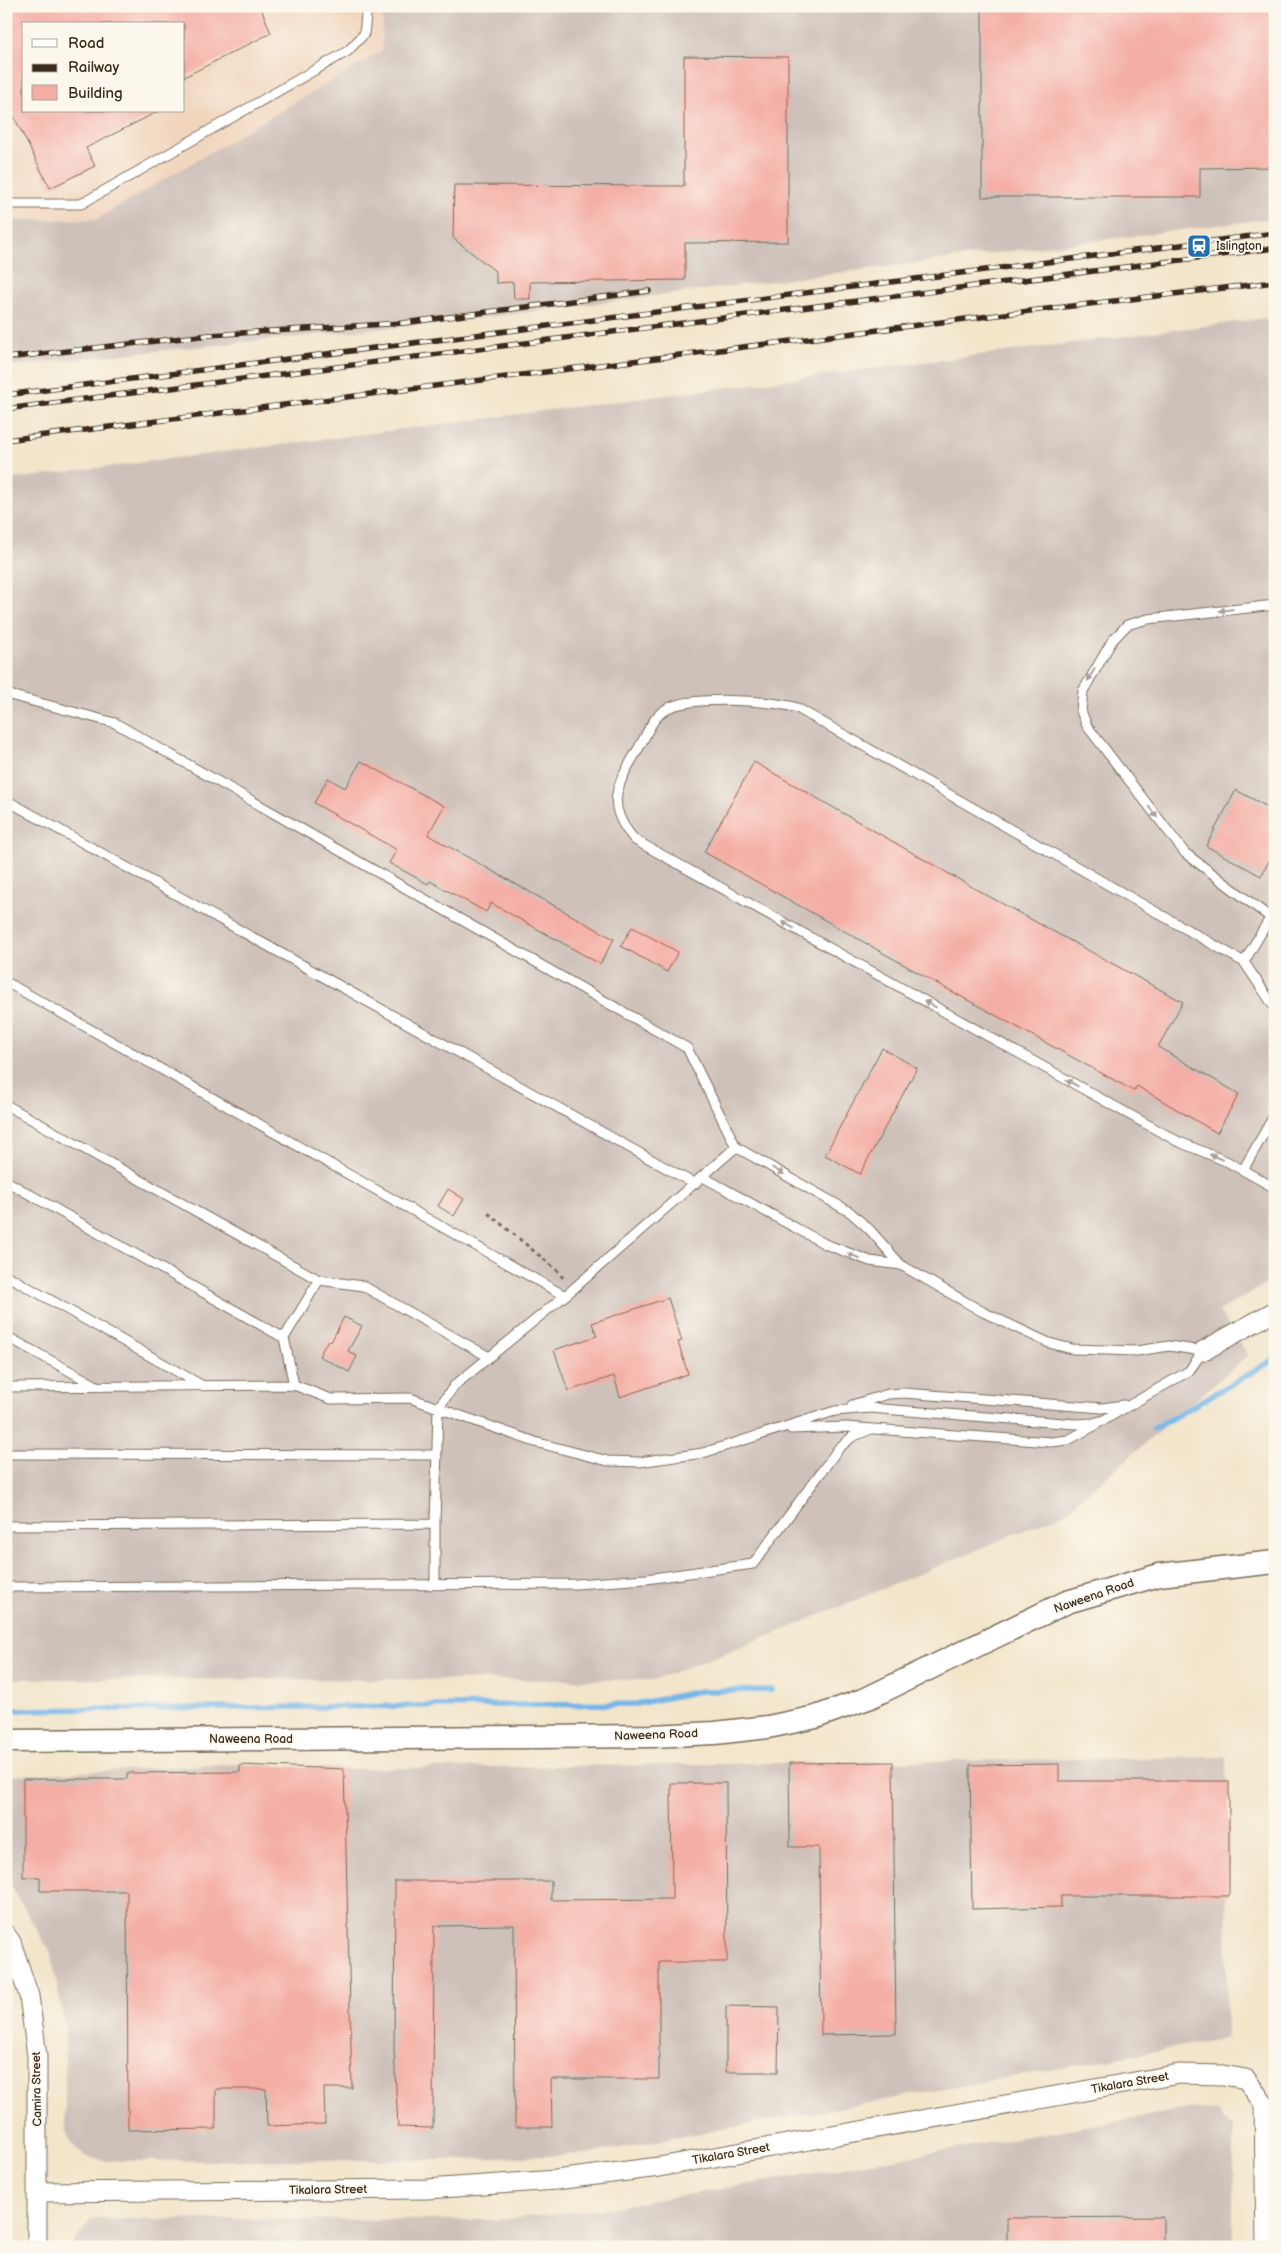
<svg xmlns="http://www.w3.org/2000/svg" width="1281" height="2253" viewBox="0 0 1281 2253" font-family="'Balsamiq Sans',sans-serif">
	<style>
		.built { fill: #f1d5bd; fill-rule: evenodd }
		.industrial { fill: #cec1ba }
		.lines { fill: none; stroke-linecap: round; stroke-linejoin: round }
		.stream { stroke: #74b5e8; stroke-width: 5.5 }
		.building { fill: #f4aea5 }
		.service-casing { stroke: #7b6b5a; stroke-width: 11 }
		.minor-casing { stroke: #7b6b5a; stroke-width: 21 }
		.tertiary-casing { stroke: #7b6b5a; stroke-width: 25 }
		.path { stroke: #7b6b5a; stroke-width: 3; stroke-dasharray: 4 4; stroke-linecap: butt }
		.service { stroke: #fff; stroke-width: 9 }
		.minor { stroke: #fff; stroke-width: 19 }
		.tertiary { stroke: #fff; stroke-width: 22 }
		.rail-casing { stroke: #3b2a1e; stroke-width: 5.5 }
		.rail { stroke: #fbf7ec; stroke-width: 4; stroke-dasharray: 11; stroke-linecap: butt }
		.oneway { fill: #a79f9a }
		.labels { text-anchor: middle; dominant-baseline: central; stroke-width: 4; stroke-linejoin: round; paint-order: stroke }
		.poi-label { font-size: 12px; fill: #3b2a1e; stroke: #fbf7ec; text-anchor: start }
		.street-label { font-size: 12px; fill: #3b2a1e; stroke: #fbf7ec }
	</style>
	<rect width="100%" height="100%" fill="#fbf7ec"/>
	<filter id="ink" filterUnits="userSpaceOnUse"><feTurbulence type="fractalNoise" baseFrequency=".02" numOctaves="2"/><feDisplacementMap in="SourceGraphic" scale="10" xChannelSelector="R" yChannelSelector="G"/><feConvolveMatrix kernelMatrix="1 2 1 2 8 2 1 2 1" color-interpolation-filters="sRGB"/></filter>
	<filter id="wash" filterUnits="userSpaceOnUse"><feTurbulence type="fractalNoise" baseFrequency=".0096" numOctaves="4" result="noise"/><feDisplacementMap in="SourceGraphic" scale="20" xChannelSelector="R" yChannelSelector="G"/><feGaussianBlur stdDeviation="1.12" result="paint"/><feColorMatrix in="noise" values="0 0 0 0 0 0 0 0 0 0 0 0 0 0 0 0 0 1.4 0 .05"/><feComposite in="paint" operator="in"/></filter>
	<g filter="url(#wash)">
		<rect width="100%" height="100%" fill="#f2e5ca"/>
		<path class="built" d="M6 6H383L382 51 97 219H6ZM24 24H184V111H24Z"/>
		<path class="industrial" d="M383 6H1275V218L464 320 6 366V220L97 219 382 51Z
			M1275 317V1279L1219 1311 1248 1355 1063 1514 779 1632 653 1680 6 1679V480Z
			M1226 1757 1227 2038 586 2154 453 2160 104 2161 84 2156 73 2145 65 2130V2027L51 1954 6 1877V1776L238 1764 344 1769Z
			M6 2041 8 2091V2247H6Z
			M1192 2108 1216 2112 1233 2127V2247H75V2241L91 2219 496 2220 603 2209Z"/>
		<g class="lines">
			<path class="stream" d="M1153 1429 1275 1359
				M6 1710 636 1704 700 1691 772 1690"/>
		</g>
		<g id="blocks">
			<path class="building" d="M6 6H260L271 33 184 77V24H24V111H159L86 148 95 166 50 188 6 101Z
				M982 6H1275V167L1200 168V197H982Z
				M684 56 788 57V242L685 243V280L530 282V299H514L513 282 496 283V272L453 238 454 185 684 186Z
				M361 761 444 806 428 835 614 939 600 964 491 903 486 912 430 881 428 884 389 863 397 850 314 803 328 778 345 788Z
				M754 762 979 891 1183 1002 1158 1047 1239 1094 1217 1133 1137 1086 1134 1091 931 980 704 852Z
				M1236 790 1275 811V850L1261 876 1206 846Z
				M632 927 678 952 667 972 621 946Z
				M882 1048 917 1068 860 1174 825 1155Z
				M448 1189 464 1199 454 1216 438 1206Z
				M668 1298 682 1341 678 1342 688 1374 620 1397 614 1376 568 1391 554 1350 597 1336 592 1323Z
				M344 1317 362 1326 348 1351 357 1356 349 1372 319 1356 328 1340 331 1342Z
				M893 1762 896 2034 821 2035 819 1847H790L789 1763Z
				M1059 1764V1781H1229V1896H1061V1907L972 1909 970 1765Z
				M240 1765 344 1769 352 2088H324L325 2124 267 2126 266 2089H216V2129L128 2130 127 1891H40V1877H23V1779H127V1773L240 1772Z
				M671 1783H726L727 1962H659V2079H551L552 2127H515L514 1925 434 1926 433 2128 398 2127 394 2050 395 1881H551V1900L672 1899Z
				M726 2006 779 2007 778 2072H726Z
				M1163 2217V2247H1007V2218Z"/>
		</g>
	</g>
	<g filter="url(#ink)">
		<use href="#blocks" fill-opacity="0" stroke="#7b6b5a" stroke-width="1"/>
		<g class="lines">
			<g class="service-casing">
				<path id="service" d="M6 204H81L348 51 364 34 367 6
					M1275 605 1148 619 1127 625 1112 641 1083 691 1081 711 1087 726 1185 853 1275 921
					M6 694 115 723 687 1048 736 1147 850 1212 869 1229 901 1265 983 1312 1049 1343 1072 1349 1137 1351 1169 1346 1203 1351 1189 1371 1104 1420 1093 1423 1076 1424 870 1408 835 1411 703 1453 639 1462 608 1461 535 1442 410 1398 331 1399 294 1385 6 1387
					M6 800 695 1184
					M1244 962 1270 918
					M6 982 565 1296
					M1275 1008 1244 962 797 708C771 700 687 695 665 710 653 717 647 733 641 744 620 781 601 803 635 840L1177 1141 1228 1162 1275 1188
					M6 1105 319 1280 363 1286 489 1357
					M1243 1170 1275 1114
					M703 1177 825 1244 870 1261 901 1265
					M6 1181 284 1338 294 1385
					M6 1275 203 1386
					M6 1336 95 1385
					M284 1338 319 1280
					M852 1405 888 1394 904 1393 1102 1408 1124 1405
					M791 1429 846 1427 1051 1442 1068 1440 1096 1425
					M6 1454 436 1455
					M435 1524 438 1408 455 1385 572 1290 736 1147
					M6 1526 435 1524V1585
					M6 1587 576 1584 646 1579 753 1564 839 1448 852 1437 871 1429"/>
			</g>
			<g class="minor-casing">
				<path id="minor" d="M1203 1351 1275 1311
					M6 1935 11 1942 29 1996 37 2056V2247
					M37 2192 427 2189 556 2180 659 2167 1179 2074 1223 2075 1246 2079 1264 2104 1266 2247"/>
			</g>
			<g class="tertiary-casing">
				<path id="tertiary" d="M6 1741 652 1736 715 1733 768 1727 816 1717 868 1698 1067 1602 1159 1575 1275 1562"/>
			</g>
			<path class="path" d="M488 1213 558 1271 563 1278"/>
			<use href="#service" class="service"/>
			<use href="#minor" class="minor"/>
			<use href="#tertiary" class="tertiary"/>
			<g class="rail-casing">
				<path id="rail" d="M6 358 209 335 403 323 649 291
					M6 395 1275 233
					M6 409 1275 248
					M6 440 1013 313 1275 282"/>
			</g>
			<use href="#rail" class="rail"/>
		</g>
		<defs><path id="oneway-solid" d="M-6-.8H1V-3.2L6.5 0L1 3.2V.8H-6Z" transform="scale(1.25)"/></defs>
		<g class="oneway">
			<use href="#oneway-solid" transform="translate(1226 610) rotate(173)"/>
			<use href="#oneway-solid" transform="translate(1091 675) rotate(121)"/>
			<use href="#oneway-solid" transform="translate(1153 812) rotate(52)"/>
			<use href="#oneway-solid" transform="translate(788 925) rotate(-151)"/>
			<use href="#oneway-solid" transform="translate(930 1004) rotate(-151)"/>
			<use href="#oneway-solid" transform="translate(1072 1083) rotate(-151)"/>
			<use href="#oneway-solid" transform="translate(1216 1157) rotate(-158)"/>
			<use href="#oneway-solid" transform="translate(778 1171) rotate(30)"/>
			<use href="#oneway-solid" transform="translate(854 1256) rotate(-158)"/>
		</g>
	</g>
	<defs>
		<g id="station-square" transform="scale(1.25)"><rect x="-9" y="-9" width="18" height="18" rx="4" fill="#1f6fb2" stroke="#fbf7ec"/><path d="M-3-6H3Q5-6 5-4V2Q5 4 3 4L4.5 6H3L1.5 4h-3L-3 6H-4.5L-3 4Q-5 4-5 2V-4Q-5-6-3-6ZM-3.5-4v3h7v-3ZM-3.5 1v1.5H-2V1ZM2 1v1.5H3.5V1Z" fill="#fff"/></g>
	</defs>
	<g fill-rule="evenodd">
		<use href="#station-square" x="1199" y="246"/>
	</g>
	<g class="labels">
		<g class="poi-label">
			<text x="1216" y="246">Islington</text>
		</g>
		<g class="street-label">
			<text transform="translate(1094 1596) rotate(-19)">Naweena Road</text>
			<text transform="translate(656 1735) rotate(-2)">Naweena Road</text>
			<text x="251" y="1739">Naweena Road</text>
			<text transform="translate(1130 2083) rotate(-10)">Tikalara Street</text>
			<text transform="translate(37 2089) rotate(-91)">Camira Street</text>
			<text transform="translate(731 2154) rotate(-10)">Tikalara Street</text>
			<text transform="translate(328 2190) rotate(-1)">Tikalara Street</text>
		</g>
	</g>
	<rect width="1281" height="2253" fill="none" stroke="#fbf7ec" stroke-width="25"/>
	<rect x="22" y="22" width="162" height="90" fill="#fbf7ec" stroke="#aea59a"/>
	<rect x="32" y="39" width="25" height="8" fill="#ffffff" stroke="#aea59a"/>
	<text x="68" y="48" font-size="15" fill="#3b2a1e">Road</text>
	<rect x="32" y="64" width="25" height="8" fill="#3b2a1e" stroke="#aea59a"/>
	<text x="68" y="72" font-size="15" fill="#3b2a1e">Railway</text>
	<rect x="32" y="85" width="25" height="15" fill="#f4aea5" stroke="#aea59a"/>
	<text x="68" y="98" font-size="15" fill="#3b2a1e">Building</text>
</svg>
